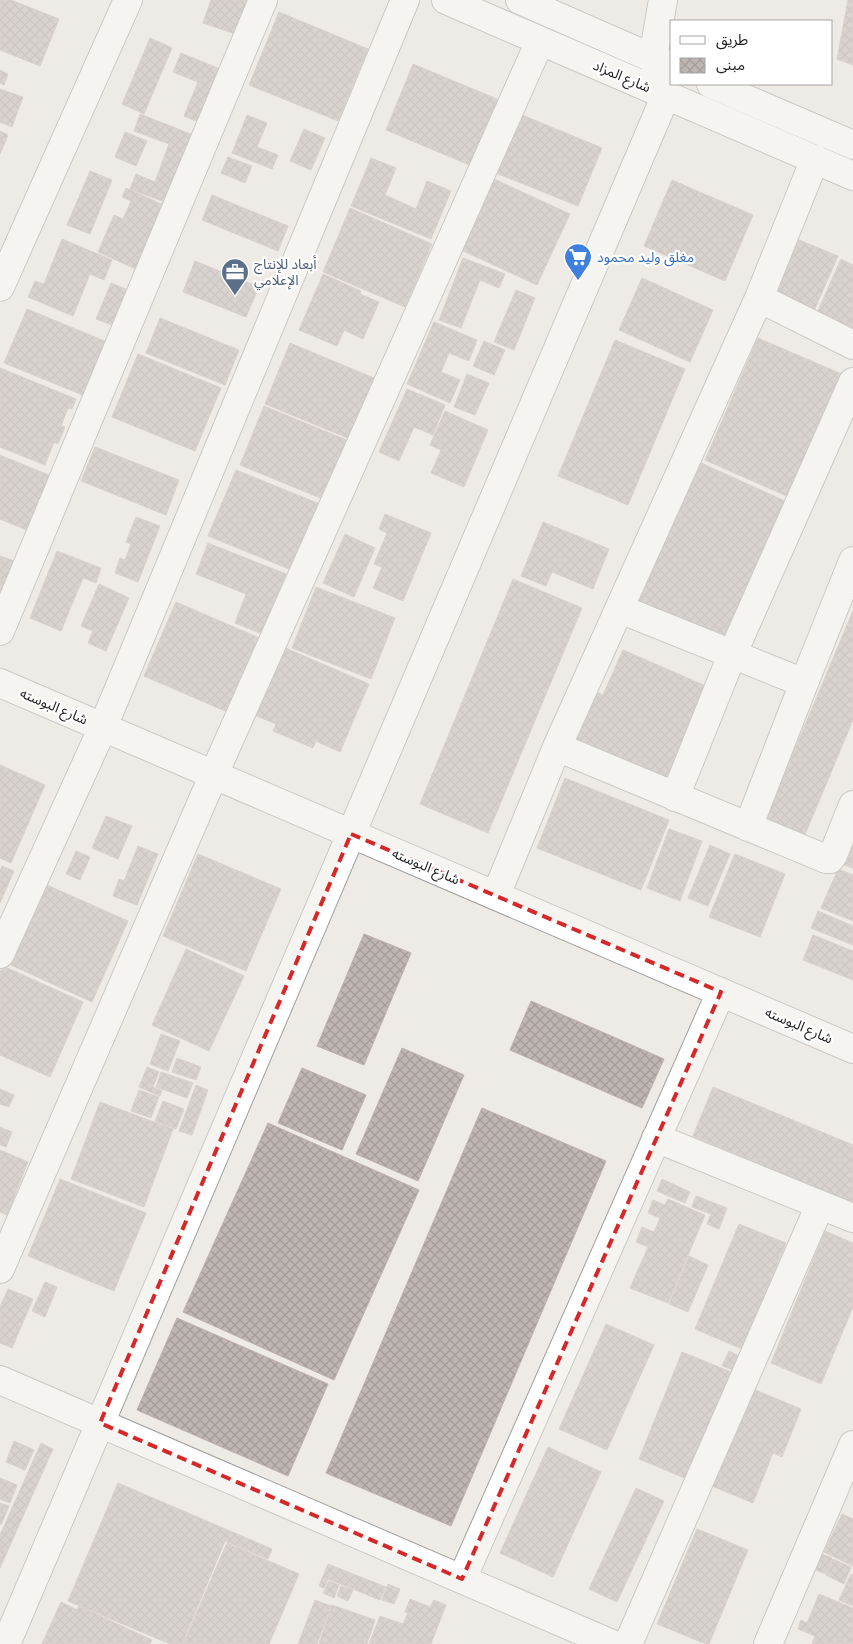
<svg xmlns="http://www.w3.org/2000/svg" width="853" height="1644" viewBox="0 0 853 1644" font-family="'Public Sans','Noto Sans Arabic',sans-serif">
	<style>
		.building { fill: url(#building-cross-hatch); stroke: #beb1aa }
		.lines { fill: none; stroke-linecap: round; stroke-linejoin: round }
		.minor-casing { stroke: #9f9f9f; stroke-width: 30 }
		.minor { stroke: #fff; stroke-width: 28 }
		.marked { fill: none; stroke: #d62828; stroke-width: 4; stroke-dasharray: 10 6; stroke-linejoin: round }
		.labels { text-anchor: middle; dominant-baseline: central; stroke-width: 4.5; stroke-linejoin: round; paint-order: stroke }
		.street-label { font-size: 14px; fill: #1e1e1e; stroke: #fff }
		.shop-label { font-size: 14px; fill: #366cbe; stroke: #fff; text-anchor: start }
		.service-label { font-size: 14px; fill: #4e5e75; stroke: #fff; text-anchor: start }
	</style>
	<defs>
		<pattern id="building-cross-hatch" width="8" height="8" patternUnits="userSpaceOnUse" patternTransform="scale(1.25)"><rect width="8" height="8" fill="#beb6b3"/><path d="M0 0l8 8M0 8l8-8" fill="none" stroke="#a39c9a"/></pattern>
	</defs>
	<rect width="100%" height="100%" fill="#eeebe6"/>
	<path class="building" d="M0 0H11L59 19 40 66 0 50Z
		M211 0H244L253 3 241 36 203 23Z
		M848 0H853V65L837 59Z
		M279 12 368 49 338 121 249 85Z
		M150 38 172 48 144 114 122 104Z
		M181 53 225 71 203 124 184 116 198 82 173 72Z
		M413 64 502 101 474 167 386 130Z
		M0 70 8 74 4 85 0 83Z
		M0 89 23 97 12 127 0 122Z
		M515 112 602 148 578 206 491 171Z
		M140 114 196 136 170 204 130 189 136 174 155 182 169 144 134 131Z
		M247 115 267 123 257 147 278 155 272 169 232 153Z
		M304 129 325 138 311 170 290 161Z
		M0 131 8 135 0 154Z
		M125 132 147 141 136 166 115 157Z
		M228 157 252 166 245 183 221 173Z
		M371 158 396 168 385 195 416 209 427 181 451 191 431 239 351 206Z
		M90 171 112 180 90 234 67 225Z
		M494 179 570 214 537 285 461 250Z
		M672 180 753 215 725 281 644 246Z
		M126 188 166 206 138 270 98 252 114 215 123 219 131 201 122 197Z
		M212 195 288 226 278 251 202 220Z
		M350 208 432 244 405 307 323 272Z
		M62 239 112 260 104 280 90 274 73 316 28 297 35 281 44 284Z
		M799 240 838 256 814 311 775 295Z
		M463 258 505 274 499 288 480 280 461 328 439 320Z
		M841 259 853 265V328L817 313Z
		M195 261 259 287 246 317 183 292Z
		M323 274 361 291 360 294 379 302 363 339 344 330 337 346 299 330Z
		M642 278 713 310 690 362 619 330Z
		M111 283 128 290 114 326 96 319Z
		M516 290 535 298 514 350 494 342Z
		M27 309 107 342 85 396 4 363Z
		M160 318 239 350 225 385 146 353Z
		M434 322 477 340 469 361 449 353 441 372 460 380 450 403 407 384Z
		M758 338 844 375 791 498 705 460Z
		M615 340 685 369 628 505 558 476Z
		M484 341 505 350 494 375 473 366Z
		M290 343 374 378 350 439 265 404Z
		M138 354 221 388 195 451 112 417Z
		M0 368 76 399 72 409 68 408 61 426 65 427 58 444 54 442 45 465 0 447Z
		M467 374 489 383 475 415 454 407Z
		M407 389 445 405 433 435 414 427 399 461 379 452Z
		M264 406 349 441 325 500 240 465Z
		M445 411 488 430 464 487 431 473 441 450 430 445Z
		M95 447 179 480 166 515 81 481Z
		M0 455 51 476 29 531 0 519Z
		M699 462 785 501 777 519 782 521 773 540 768 538 749 583 752 584 725 645 635 605Z
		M236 470 320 504 294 571 208 536Z
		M385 514 431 533 403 601 373 588 382 567 374 564 387 533 379 529Z
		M136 517 160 526 138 582 115 573 120 558 125 560 131 544 126 542Z
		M543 522 609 549 593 589 552 572 546 586 521 576Z
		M345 534 375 548 354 597 323 583Z
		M208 543 286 574 262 634 235 623 246 594 196 574Z
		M57 551 101 568 96 583 83 578 61 631 30 618Z
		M0 556 15 561 0 600Z
		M513 579 582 608 488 833 420 804Z
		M99 584 129 598 106 651 88 643 93 631 81 626Z
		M316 587 395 618 371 679 292 648Z
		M176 602 264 640 232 714 144 676Z
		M853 611V720L804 837 765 820Z
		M283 647 369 684 340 752 316 741 313 748 273 731 276 724 254 715Z
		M623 650 706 686 666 780 575 742 596 692 603 695Z
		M0 765 45 785 11 863 0 858Z
		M565 778 669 820 641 890 537 848Z
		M106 816 132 826 118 859 92 848Z
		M669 829 702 841 680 901 647 888Z
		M853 842V868L844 865Z
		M710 845 730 854 708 906 688 898Z
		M138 846 158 854 137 905 113 896 119 879 124 881Z
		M76 851 90 857 80 880 66 874Z
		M198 854 281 889 246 971 163 936Z
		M735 854 785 874 760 937 709 917Z
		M2 866 14 871 0 903V871Z
		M838 869 853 875V921L821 908Z
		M47 885 128 921 92 1002 11 965Z
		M818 911 853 926V945L811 928Z
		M364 934 411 953 364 1065 317 1046Z
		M813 935 853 951V980L803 960Z
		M186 949 244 976 209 1051 152 1025Z
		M3 966 83 1002 50 1077 0 1055V972Z
		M531 1001 664 1059 642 1108 510 1050Z
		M161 1034 180 1041 168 1071 150 1064Z
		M402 1048 464 1075 418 1181 356 1154Z
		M177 1058 201 1067 196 1080 172 1072Z
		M147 1067 159 1072 153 1087 162 1091 160 1096 139 1087Z
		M302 1068 366 1095 342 1150 278 1123Z
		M161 1072 193 1083 187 1098 156 1087Z
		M196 1085 208 1090 192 1135 179 1131Z
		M713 1087 853 1145V1203L693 1136Z
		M0 1089 14 1095 9 1107 0 1104Z
		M139 1090 159 1097 151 1118 131 1111Z
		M163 1101 184 1109 176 1129 155 1121Z
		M100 1102 173 1129 144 1207 71 1179Z
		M482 1108 606 1161 451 1526 326 1473Z
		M268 1123 419 1190 334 1380 183 1312Z
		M0 1127 12 1132 6 1147 0 1145Z
		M0 1150 28 1162 7 1215 0 1212Z
		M60 1179 146 1213 114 1291 28 1256Z
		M662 1179 690 1192 685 1203 657 1191Z
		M696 1196 727 1208 719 1229 707 1224 711 1214 692 1207Z
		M668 1199 705 1215 668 1303 630 1288 648 1247 636 1242 642 1227 654 1232 660 1218 648 1213 653 1200 665 1205Z
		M739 1224 786 1243 742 1349 695 1329Z
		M825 1231 853 1243V1307L821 1384 771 1363Z
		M689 1256 708 1265 688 1312 669 1304Z
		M45 1282 57 1287 45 1317 32 1311Z
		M8 1289 33 1299 12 1348 0 1343V1307Z
		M177 1318 328 1384 288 1476 137 1410Z
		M606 1324 654 1345 607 1450 559 1429Z
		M729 1351 739 1356 733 1370 722 1366Z
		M682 1352 731 1372 687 1479 639 1459Z
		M746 1386 801 1409 782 1457 773 1453 753 1503 707 1484Z
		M14 1441 34 1450 25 1470 6 1462Z
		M41 1443 53 1449 0 1568V1535Z
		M548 1447 601 1472 553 1577 500 1553Z
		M0 1478 17 1485 10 1503 0 1499Z
		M118 1483 272 1549 268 1559 225 1541 182 1644H170L68 1601Z
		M636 1488 664 1501 617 1602 589 1589Z
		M0 1503 9 1506 1 1525 0 1524Z
		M842 1514 853 1519V1566L824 1552Z
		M697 1529 748 1550 709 1644H706L657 1624Z
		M227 1543 299 1574 269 1644H183Z
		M822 1554 832 1558 826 1574 816 1570Z
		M833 1559 851 1567 844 1584 826 1575Z
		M328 1564 386 1587 380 1600 328 1579 324 1588 319 1586Z
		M851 1574 853 1575V1606L839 1600Z
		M329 1581 339 1585 334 1598 323 1593Z
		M388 1584 400 1589 394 1604 382 1600Z
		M341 1586 353 1590 348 1601 337 1596Z
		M819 1594 853 1608V1644H812L815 1636 798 1629 801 1620 807 1623Z
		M410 1599 430 1607 434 1600 446 1605 431 1644H369L380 1616 403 1624 408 1613 405 1612Z
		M315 1600 331 1606 317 1644H298Z
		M61 1602 77 1610 79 1606 152 1640 150 1644H42Z
		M332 1605 375 1620 367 1644H319Z"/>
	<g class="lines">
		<g class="minor-casing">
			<path id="minor" d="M446 0 853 176
				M520 0 668 65
				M711 84 853 145
				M0 287 128 0
				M759 298 853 345
				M620 609 804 683 853 561
				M0 631 263 0
				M0 683 853 1049
				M557 747 826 859H830L833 855 853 805
				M675 797 732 655 853 382
				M748 827 804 683
				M496 895 557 747 759 298 815 159
				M0 954 103 727 405 0
				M656 1138 853 1218
				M0 1269 214 774 540 41
				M0 1380 612 1644
				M462 1579 721 992
				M6 1644 666 95 653 58 663 0
				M628 1644 820 1205
				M768 1644 853 1445"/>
		</g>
		<use href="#minor" class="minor"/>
	</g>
	<path d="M0 0H853V1644H0ZM351 834 721 992 462 1579 100 1423Z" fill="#eeebe6" fill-opacity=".55" fill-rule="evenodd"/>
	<path class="marked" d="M351 834 721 992 462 1579 100 1423Z"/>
	<defs>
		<g id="supermarket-pin" transform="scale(1.4375)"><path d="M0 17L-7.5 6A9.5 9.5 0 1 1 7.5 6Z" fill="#3f7fe0" stroke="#fff"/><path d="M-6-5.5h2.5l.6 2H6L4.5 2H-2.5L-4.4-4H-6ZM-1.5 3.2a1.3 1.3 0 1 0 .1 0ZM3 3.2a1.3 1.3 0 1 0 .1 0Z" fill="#fff"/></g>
		<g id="office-pin" transform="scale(1.4375)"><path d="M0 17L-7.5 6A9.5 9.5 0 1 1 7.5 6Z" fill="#5c6f8a" stroke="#fff"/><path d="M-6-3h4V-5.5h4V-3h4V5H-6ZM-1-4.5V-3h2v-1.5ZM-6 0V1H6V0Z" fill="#fff"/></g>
	</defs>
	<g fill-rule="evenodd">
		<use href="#supermarket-pin" x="578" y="257"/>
		<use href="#office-pin" x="235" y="272"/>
	</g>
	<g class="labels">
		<g class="street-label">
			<text transform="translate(622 76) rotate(23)">شارع المزاد</text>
			<text transform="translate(54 706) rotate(23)">شارع البوسته</text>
			<text transform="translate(426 866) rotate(23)">شارع البوسته</text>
			<text transform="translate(799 1025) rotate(23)">شارع البوسته</text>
		</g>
		<g class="shop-label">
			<text x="597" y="257">مغلق وليد محمود</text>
		</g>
		<g class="service-label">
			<text x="254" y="264">أبعاد للإنتاج<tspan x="254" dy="16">الإعلامي</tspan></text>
		</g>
	</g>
	<rect x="670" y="20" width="162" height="65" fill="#ffffff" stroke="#a5a5a5"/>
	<rect x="680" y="36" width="25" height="8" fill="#ffffff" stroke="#a5a5a5"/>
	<text x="716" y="45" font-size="15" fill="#1e1e1e">طريق</text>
	<rect x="680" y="58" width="25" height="15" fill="url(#building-cross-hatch)" stroke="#a5a5a5"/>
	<text x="716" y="70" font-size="15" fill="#1e1e1e">مبنى</text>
</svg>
